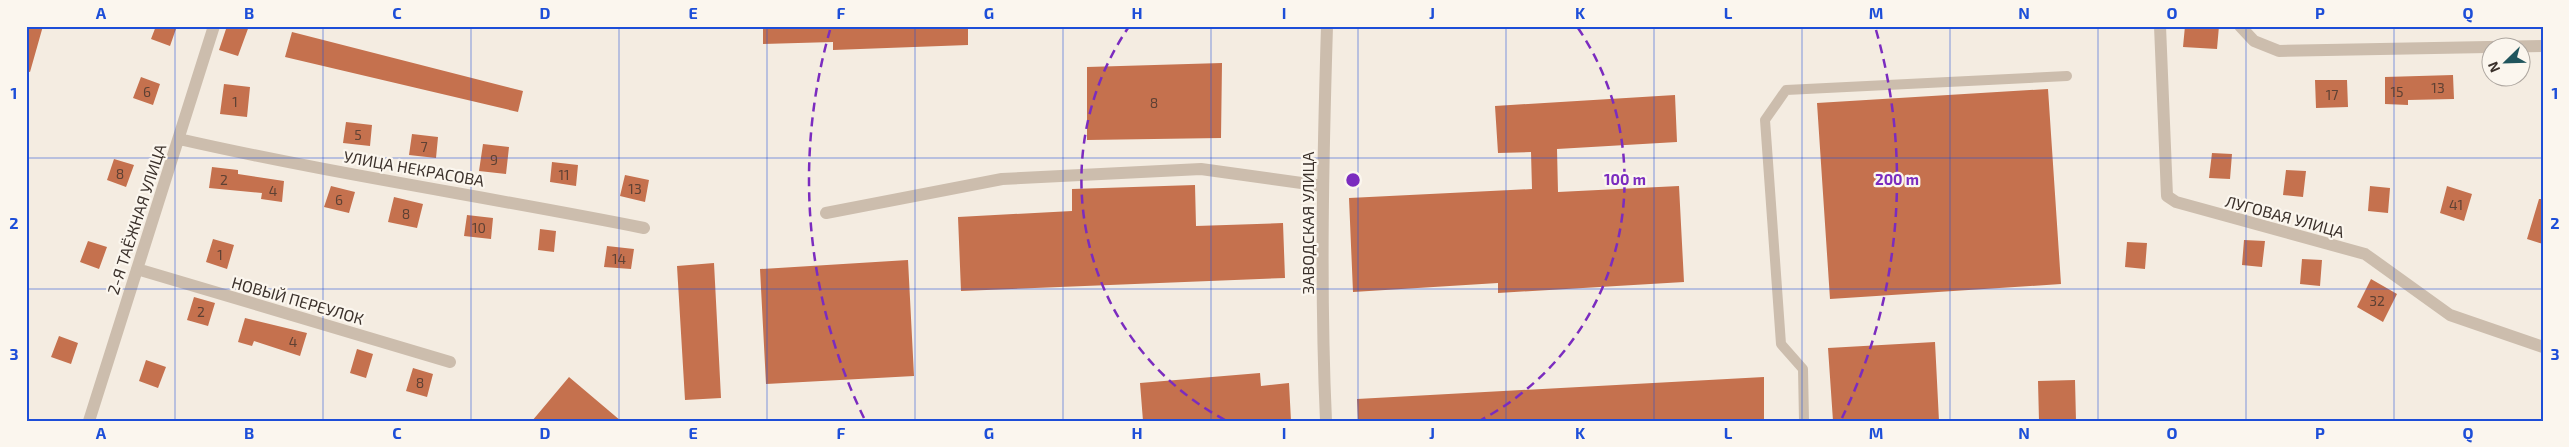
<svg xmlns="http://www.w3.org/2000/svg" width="2569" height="447" viewBox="0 0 2569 447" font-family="'Exo 2',sans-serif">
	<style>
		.building { fill: #c5714e }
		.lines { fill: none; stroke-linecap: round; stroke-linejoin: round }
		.service { stroke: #ccbdad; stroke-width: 10 }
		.minor { stroke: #ccbdad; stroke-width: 12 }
		.grid { fill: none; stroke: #1d4ed8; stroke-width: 1; stroke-opacity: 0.55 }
		.ring { fill: none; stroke: #7b2cbf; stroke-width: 2.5; stroke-dasharray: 9 6 }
		.labels { text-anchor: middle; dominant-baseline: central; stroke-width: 4.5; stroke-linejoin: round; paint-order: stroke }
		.number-label { font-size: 14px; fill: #5e4134 }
		.street-label { font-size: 16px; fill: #3b312b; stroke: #fbf6ee }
		.centre { fill: #7b2cbf; stroke: #fbf6ee; stroke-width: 2.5 }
		.ring-label { font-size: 15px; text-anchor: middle; font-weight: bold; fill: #7b2cbf; stroke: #fbf6ee; stroke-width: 4.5; stroke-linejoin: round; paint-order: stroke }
		.neatline { fill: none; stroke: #1d4ed8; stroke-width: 2 }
		.grid-label { font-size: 16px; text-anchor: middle; font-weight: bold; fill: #1d4ed8 }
	</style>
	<rect width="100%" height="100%" fill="#f4ece1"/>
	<path class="building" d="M26 26H43L30 72 26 71Z
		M156 26H177L170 46 151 39Z
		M227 26H249L238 56 219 50Z
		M763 26H968V45L833 50V42L763 44Z
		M2185 26H2219L2217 49 2183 47Z
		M292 32 523 91 518 112 285 57Z
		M1222 63 1221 138 1087 140V67Z
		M2453 75 2454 99 2408 100V105L2385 104V77Z
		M141 77 160 84 153 105 133 98Z
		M2315 80H2347L2348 107 2316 108Z
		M224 84 250 87 247 117 220 114Z
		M2048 89 2061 284 1830 299 1817 103Z
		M1675 95 1677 142 1557 149 1558 192 1679 186 1684 282 1498 293V283L1353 292 1349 198 1532 189 1531 152 1498 153 1495 106Z
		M346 122 372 125 370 146 343 143Z
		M412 134 438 137 436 158 409 155Z
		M483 144 509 147 506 174 479 171Z
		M2212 153 2232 154 2230 179 2209 178Z
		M114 159 134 165 126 187 107 180Z
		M552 162 578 165 576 186 550 182Z
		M212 167 238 170V174L284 181 282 202 261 199 262 193 209 188Z
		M2286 170 2306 171 2303 197 2283 195Z
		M625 175 649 180 645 202 620 196Z
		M1195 185 1196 226 1283 223 1285 278 961 291 958 217 1072 211V189Z
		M331 186 355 192 349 213 324 207Z
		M2370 186 2390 188 2388 213 2368 211Z
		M2447 186 2472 194 2464 221 2440 213Z
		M394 197 423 204 417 228 388 222Z
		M2539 199H2543V244L2527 239Z
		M467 215 493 218 491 239 464 236Z
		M540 229 556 231 554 252 538 250Z
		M213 239 234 245 227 269 206 262Z
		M2244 240 2265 241 2262 267 2242 265Z
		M88 241 107 247 99 269 80 262Z
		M2127 242 2147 243 2145 269 2125 267Z
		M607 246 634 249 631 269 604 267Z
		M2302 259 2322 260 2320 286 2300 284Z
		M908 260 914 376 766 384 760 269Z
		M714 263 721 398 685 400 677 266Z
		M2371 279 2397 294 2383 322 2357 307Z
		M194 297 215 303 208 326 187 320Z
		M245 318 307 333 300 356 254 341 252 346 238 342Z
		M59 336 78 343 71 364 51 357Z
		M1935 342 1939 421H1833L1828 348Z
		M357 349 373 354 366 378 350 373Z
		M146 360 166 367 158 388 139 381Z
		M413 368 433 374 427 397 406 391Z
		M1260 373 1261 386 1289 383 1291 421H1143L1140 383Z
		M569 377 621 421H532Z
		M1764 377V421H1358L1357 399Z
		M2075 380 2076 421H2039L2038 381Z"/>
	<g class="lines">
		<path class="service" d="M1804 421 1803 369 1781 344 1765 120 1786 90 2067 76"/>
		<path class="minor" d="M2160 26 2167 196 2176 202 2365 254 2450 315 2543 347
			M2240 26 2254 41 2279 51 2543 46
			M179 139C333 174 489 197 644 228
			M826 213 1002 179 1201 169 1323 186
			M137 269 450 362
			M89 421 214 26
			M1326 421C1320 289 1323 158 1327 26"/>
	</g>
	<path class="grid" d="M175 26V421M323 26V421M471 26V421M619 26V421M767 26V421M915 26V421M1063 26V421M1211 26V421M1358 26V421M1506 26V421M1654 26V421M1802 26V421M1950 26V421M2098 26V421M2246 26V421M2394 26V421M26 158H2543M26 289H2543"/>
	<g class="ring">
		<path d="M1225 420A272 272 0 0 1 1128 28M1578 28A272 272 0 0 1 1481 420"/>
		<path d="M864 418A544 544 0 0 1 830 30M1876 30A544 544 0 0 1 1842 418"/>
	</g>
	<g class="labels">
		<g class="number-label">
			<text x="2438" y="87">13</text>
			<text x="147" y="91">6</text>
			<text x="2397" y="91">15</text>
			<text x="2332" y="94">17</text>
			<text x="235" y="101">1</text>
			<text x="1154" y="102">8</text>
			<text x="358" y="134">5</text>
			<text x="424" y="146">7</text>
			<text x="494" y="159">9</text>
			<text x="120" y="173">8</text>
			<text x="564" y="174">11</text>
			<text x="224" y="179">2</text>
			<text x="635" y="188">13</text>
			<text x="273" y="190">4</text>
			<text x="339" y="199">6</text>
			<text x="2456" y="204">41</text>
			<text x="406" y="213">8</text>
			<text x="479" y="227">10</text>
			<text x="220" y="254">1</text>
			<text x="619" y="258">14</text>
			<text x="2377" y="300">32</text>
			<text x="201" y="311">2</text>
			<text x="293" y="341">4</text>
			<text x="420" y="382">8</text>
		</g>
		<g class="street-label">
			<text transform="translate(414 168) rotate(10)">УЛИЦА НЕКРАСОВА</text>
			<text transform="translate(2285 216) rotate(15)">ЛУГОВАЯ УЛИЦА</text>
			<text transform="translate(136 219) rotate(-72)">2-Я ТАЁЖНАЯ УЛИЦА</text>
			<text transform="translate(1307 223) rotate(-90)">ЗАВОДСКАЯ УЛИЦА</text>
			<text transform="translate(298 300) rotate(16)">НОВЫЙ ПЕРЕУЛОК</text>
		</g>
	</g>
	<circle cx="1353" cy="180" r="8" class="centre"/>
	<g class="ring-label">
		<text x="1625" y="185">100 m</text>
		<text x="1897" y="185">200 m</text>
	</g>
	<rect width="2569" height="447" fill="none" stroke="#fbf6ee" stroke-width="55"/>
	<g transform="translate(2506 62) rotate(247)"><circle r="24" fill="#fbf6ee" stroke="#aea7a0"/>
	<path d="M0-4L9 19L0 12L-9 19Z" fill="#20555d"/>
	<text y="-8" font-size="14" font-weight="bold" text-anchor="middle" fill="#3b312b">N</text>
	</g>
	<rect x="28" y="28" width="2514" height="392" class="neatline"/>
	<g class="grid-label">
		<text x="101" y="19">A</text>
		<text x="249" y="19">B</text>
		<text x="397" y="19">C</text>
		<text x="545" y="19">D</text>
		<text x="693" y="19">E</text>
		<text x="841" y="19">F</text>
		<text x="989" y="19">G</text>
		<text x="1137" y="19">H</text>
		<text x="1284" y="19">I</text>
		<text x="1432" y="19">J</text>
		<text x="1580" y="19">K</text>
		<text x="1728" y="19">L</text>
		<text x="1876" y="19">M</text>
		<text x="2024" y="19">N</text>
		<text x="2172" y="19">O</text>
		<text x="2320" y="19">P</text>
		<text x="2468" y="19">Q</text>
		<text x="14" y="99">1</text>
		<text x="2555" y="99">1</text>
		<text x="14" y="229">2</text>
		<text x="2555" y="229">2</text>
		<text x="14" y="360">3</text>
		<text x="2555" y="360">3</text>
		<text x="101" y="439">A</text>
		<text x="249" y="439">B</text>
		<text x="397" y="439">C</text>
		<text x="545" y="439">D</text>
		<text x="693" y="439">E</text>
		<text x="841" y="439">F</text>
		<text x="989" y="439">G</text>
		<text x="1137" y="439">H</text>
		<text x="1284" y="439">I</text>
		<text x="1432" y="439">J</text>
		<text x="1580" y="439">K</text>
		<text x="1728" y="439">L</text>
		<text x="1876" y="439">M</text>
		<text x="2024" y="439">N</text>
		<text x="2172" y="439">O</text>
		<text x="2320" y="439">P</text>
		<text x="2468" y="439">Q</text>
	</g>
</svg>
